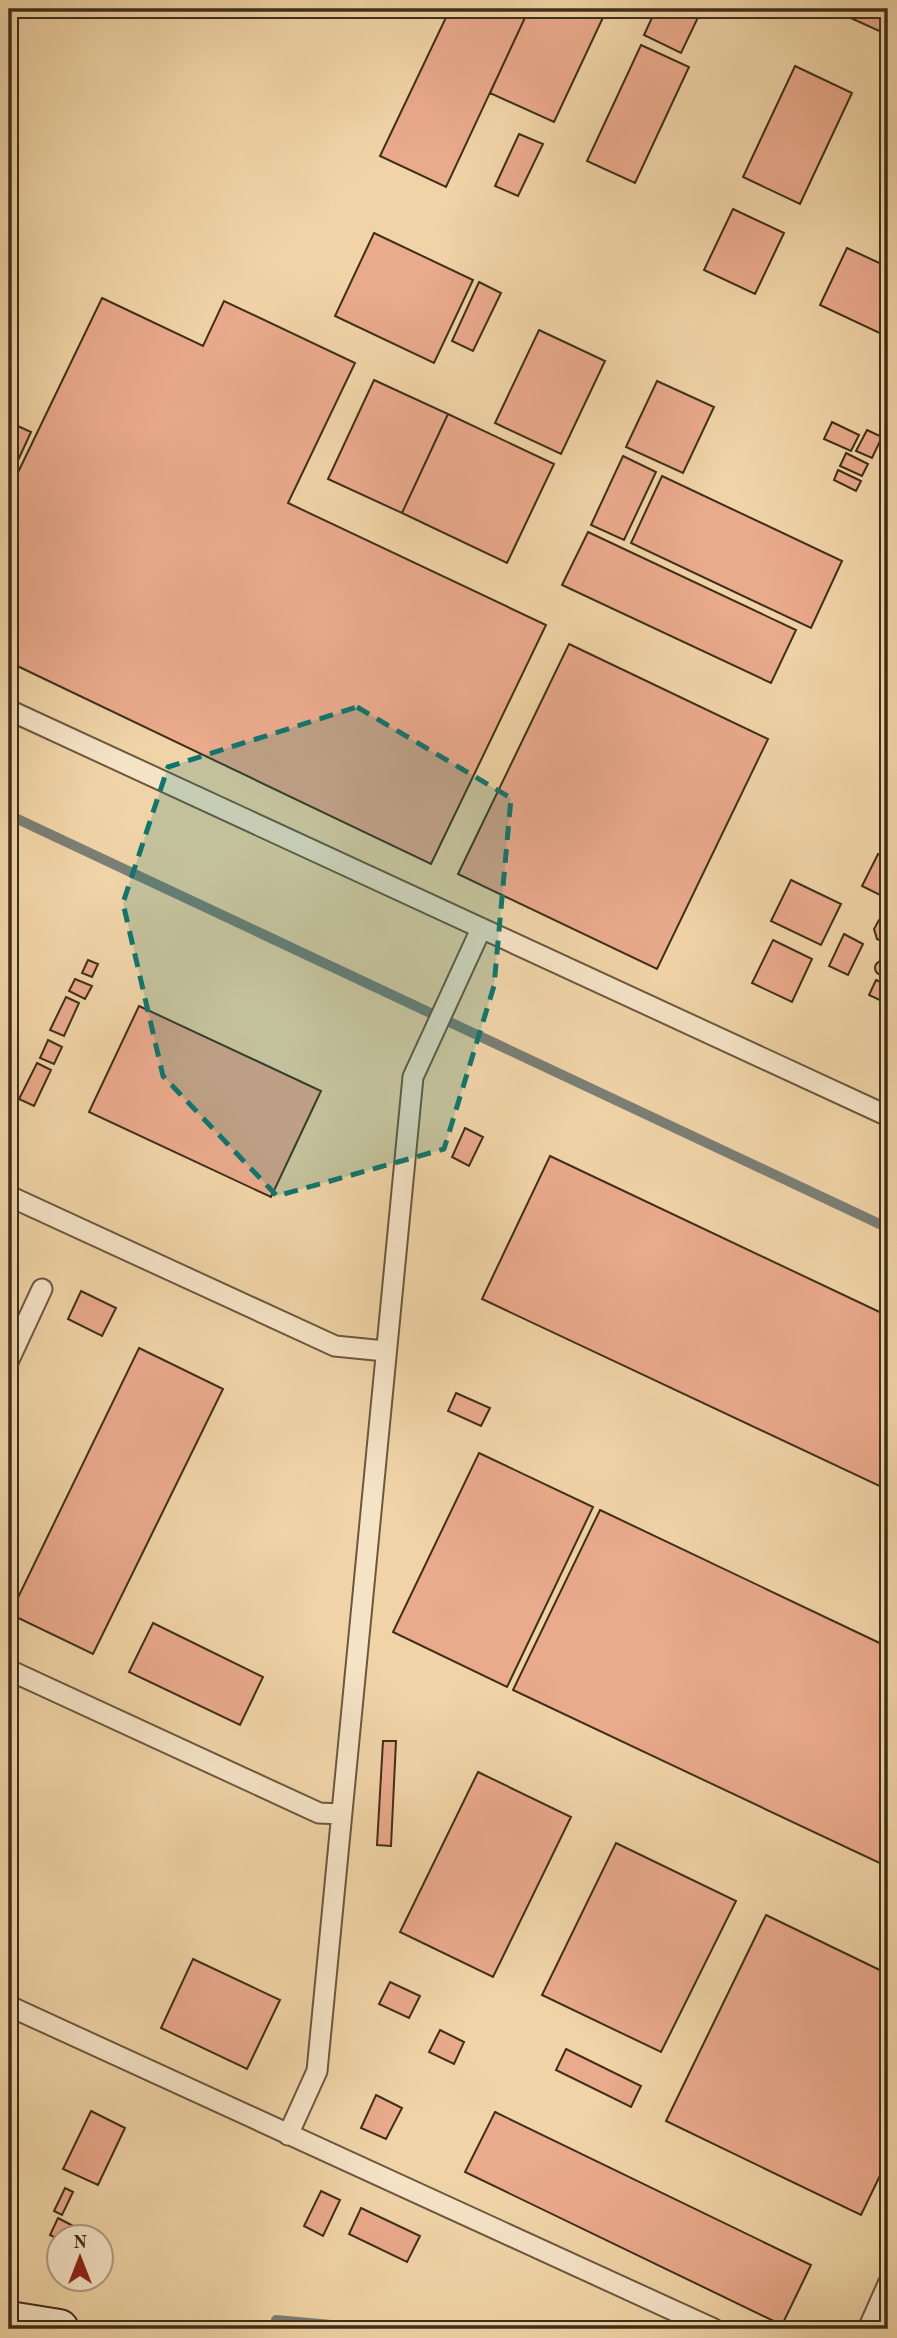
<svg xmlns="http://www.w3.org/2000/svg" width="897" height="2338" viewBox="0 0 897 2338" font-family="'Old Standard TT',serif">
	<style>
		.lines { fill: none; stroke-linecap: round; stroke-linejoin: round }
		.stream { stroke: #7a7f76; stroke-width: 10 }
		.building { fill: #eaaa8c; stroke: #3f2f19; stroke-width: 2 }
		.lane-casing { stroke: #6b583c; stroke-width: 23 }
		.secondary-casing { stroke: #3f2f19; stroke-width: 42 }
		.lane { stroke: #f5e3c6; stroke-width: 19 }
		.secondary { stroke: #f5e3c6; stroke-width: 38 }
		.marked { fill: #0f766e; fill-opacity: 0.2; stroke: #0f766e; stroke-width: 5; stroke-dasharray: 14 9; stroke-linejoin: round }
	</style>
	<rect width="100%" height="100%" fill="#f0d4a7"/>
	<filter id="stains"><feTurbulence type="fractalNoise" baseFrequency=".00286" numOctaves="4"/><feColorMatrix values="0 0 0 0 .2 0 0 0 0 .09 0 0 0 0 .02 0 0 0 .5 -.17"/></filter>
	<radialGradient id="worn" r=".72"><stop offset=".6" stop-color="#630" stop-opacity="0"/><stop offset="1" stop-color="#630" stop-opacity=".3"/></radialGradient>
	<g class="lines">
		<path class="stream" d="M9 815 888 1228
			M276 2320 375 2329"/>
	</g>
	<path class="building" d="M450 9H529L446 187 380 156Z
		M529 9H607L554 122 490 93Z
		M656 9H702L681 53 644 35Z
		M831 9H888V35Z
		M641 45 689 67 635 183 587 161Z
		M795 66 852 93 800 204 743 177Z
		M519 134 543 144 518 196 495 186Z
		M733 209 784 233 755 294 704 270Z
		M374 233 473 280 434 363 335 316Z
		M847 248 888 267V337L820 305Z
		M479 282 501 293 473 351 452 341Z
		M102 298 203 346 224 301 355 363 288 503 546 625 431 864 9 662V491Z
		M539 330 605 361 561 454 495 423Z
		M374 380 448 414 402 513 328 479Z
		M657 381 714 407 683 473 626 447Z
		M448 414 554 464 507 563 402 513Z
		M9 422 31 432 9 480Z
		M832 422 859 435 851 451 824 439Z
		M867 430 882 437 872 458 856 451Z
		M846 453 868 464 862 476 840 466Z
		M623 456 656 472 624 540 591 525Z
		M838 470 861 481 856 491 834 480Z
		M662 476 842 561 811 628 631 543Z
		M588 532 796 630 771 683 562 585Z
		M569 644 768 739 657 969 458 874Z
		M878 854 888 859V899L862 886Z
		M791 880 841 904 821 945 771 921Z
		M888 916V944H887L877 939 874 929 879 920Z
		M844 934 863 944 848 975 829 966Z
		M773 940 812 959 792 1002 752 983Z
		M88 960 98 964 92 977 82 973Z
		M875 968a7 7 0 1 1 14 0a7 7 0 1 1-14 0Z
		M75 979 92 986 85 999 69 991Z
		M876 980 888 985 886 1003 869 995Z
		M66 997 79 1003 64 1036 50 1030Z
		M139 1006 321 1091 271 1197 89 1112Z
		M48 1040 62 1047 54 1064 40 1058Z
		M37 1063 51 1070 34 1106 19 1099Z
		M465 1128 483 1137 469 1166 452 1157Z
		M550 1156 888 1316V1490L482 1299Z
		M81 1291 116 1308 102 1336 68 1319Z
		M139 1348 223 1389 93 1654 10 1614Z
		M456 1393 490 1408 481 1426 448 1411Z
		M479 1453 593 1507 507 1687 393 1632Z
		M600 1510 888 1647V1867L513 1690Z
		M153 1623 263 1677 240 1725 129 1672Z
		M383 1741H396L391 1846 377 1845Z
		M478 1772 571 1817 493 1977 400 1932Z
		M616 1843 736 1901 661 2052 542 1995Z
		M766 1915 888 1974V2159L861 2215 666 2121Z
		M193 1959 280 2000 247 2069 161 2028Z
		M390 1982 420 1996 409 2018 379 2004Z
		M440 2030 464 2042 454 2064 429 2052Z
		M566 2049 641 2086 631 2107 556 2070Z
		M376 2095 402 2108 386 2139 361 2128Z
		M91 2111 125 2128 98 2185 63 2169Z
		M495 2112 811 2265 782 2325 465 2172Z
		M65 2188 73 2192 62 2215 54 2211Z
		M321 2191 340 2200 323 2236 304 2226Z
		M361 2208 420 2236 407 2262 349 2234Z
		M58 2218 77 2228 73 2236H60V2240L50 2235Z"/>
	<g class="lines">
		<g class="lane-casing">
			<path id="lane" d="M9 710 888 1116
				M9 1196 335 1346 385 1351
				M9 1360 42 1289
				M9 1670 319 1813 341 1814
				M9 2006 714 2329
				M288 2135 317 2071 413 1077 481 929
				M868 2329 888 2284"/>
		</g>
		<g class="secondary-casing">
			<path id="secondary" d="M9 2321 59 2329"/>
		</g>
		<use href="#lane" class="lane"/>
		<use href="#secondary" class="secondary"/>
	</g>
	<path class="marked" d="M357 707 511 798 494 986 444 1149 277 1196 163 1076 123 903 168 767Z"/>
	<rect width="897" height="2338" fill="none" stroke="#f0d4a7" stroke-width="35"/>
	<rect x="10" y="10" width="876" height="2317" fill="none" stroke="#3f2f19" stroke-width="3.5"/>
	<rect x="18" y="18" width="862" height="2303" fill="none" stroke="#3f2f19" stroke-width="2"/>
	<g transform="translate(80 2258)"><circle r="33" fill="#f5e3c6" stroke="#ac9b81" stroke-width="2"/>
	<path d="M0-5L12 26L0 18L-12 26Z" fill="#8f2418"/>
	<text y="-10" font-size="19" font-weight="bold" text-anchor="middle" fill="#3f2f19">N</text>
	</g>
	<rect width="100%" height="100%" filter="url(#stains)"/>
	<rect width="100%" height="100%" fill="url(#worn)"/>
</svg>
